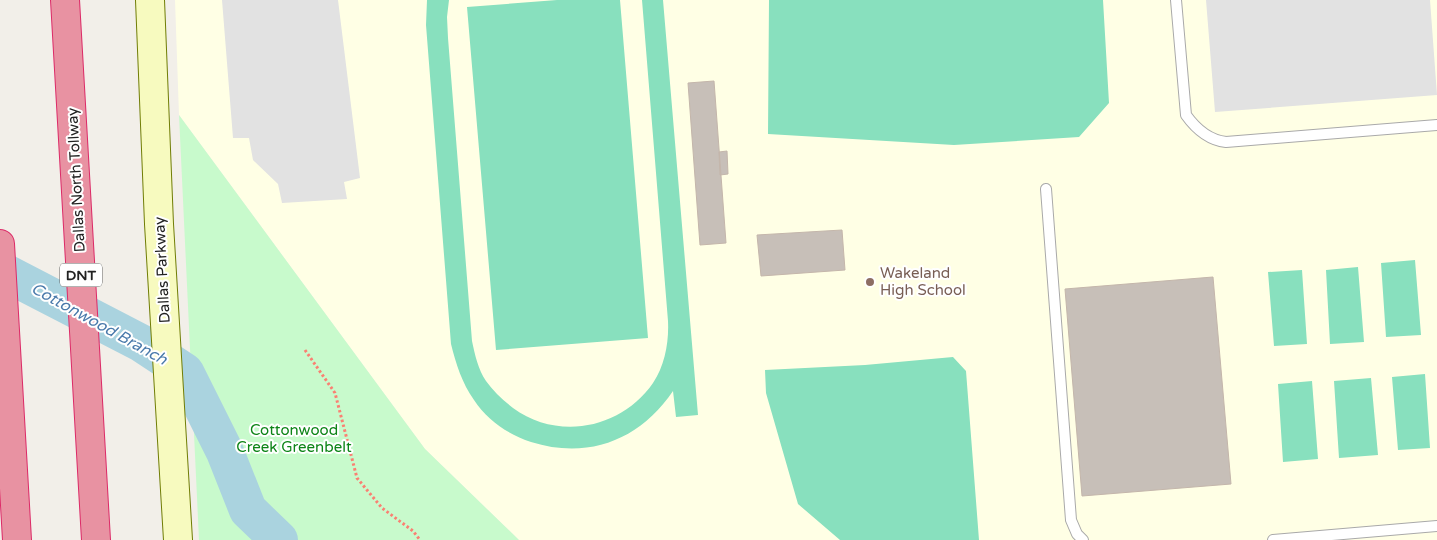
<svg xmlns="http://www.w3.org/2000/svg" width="1437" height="540" viewBox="0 0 1437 540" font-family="'Varela Round',sans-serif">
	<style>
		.education { fill: #ffffe5 }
		.park { fill: #c8facc }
		.pitch { fill: #88e0be }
		.parking { fill: #e2e2e2 }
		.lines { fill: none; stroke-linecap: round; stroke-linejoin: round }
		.river { stroke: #aad3df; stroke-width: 38 }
		.building { fill: #c7bfb8; stroke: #c4b6ab }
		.lane-casing { stroke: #a9a9a9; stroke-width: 12 }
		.secondary-casing { stroke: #707d05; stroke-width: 30 }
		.highway-casing { stroke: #dc2a67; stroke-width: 30 }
		.path { stroke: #fa8072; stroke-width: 3; stroke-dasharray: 2.5 2.5; stroke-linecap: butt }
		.lane { stroke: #fff; stroke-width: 10 }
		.secondary { stroke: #f7fabf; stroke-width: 28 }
		.highway { stroke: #e892a2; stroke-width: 28 }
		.education-dot { fill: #8d6e63; stroke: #fff; stroke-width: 2 }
		.labels { text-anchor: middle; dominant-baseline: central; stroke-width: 4; stroke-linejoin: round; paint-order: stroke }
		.shield { fill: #fff; stroke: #646464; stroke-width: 1 }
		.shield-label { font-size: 14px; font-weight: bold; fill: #222 }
		.street-label { font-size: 15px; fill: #222; stroke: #fff }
		.education-label { font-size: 15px; fill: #785e54; stroke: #fff; text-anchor: start }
		.park-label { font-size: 15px; fill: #0c8416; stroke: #fff }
		.water-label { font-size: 16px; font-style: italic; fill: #4a7aab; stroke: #fff }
	</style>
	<rect width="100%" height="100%" fill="#f2efe9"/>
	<path class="education" d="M175 0H1437V540H519L425 449 179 115Z"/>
	<path class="park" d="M179 115 425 449 519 540H199Z"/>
	<path class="pitch" d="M427 0H449L447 17 448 38 472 341C475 355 478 369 486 381 493 391 503 400 513 408 558 441 621 429 653 383 665 365 669 342 668 321L642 0H663L698 415 676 417 673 391C640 440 588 460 531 442 509 435 487 420 474 400 462 383 456 364 451 344L426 25Z
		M557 0H620L648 338 496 350 467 7Z
		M769 0H1103L1109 103 1079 137 954 145 768 134Z
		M1415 260 1421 335 1386 337 1381 263Z
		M1358 267 1364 342 1330 344 1326 270Z
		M1302 270 1307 344 1274 346 1268 272Z
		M953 357 966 371 979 540H840L798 504 766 393 765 370 865 365Z
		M1425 374 1430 448 1398 450 1392 377Z
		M1371 378 1378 455 1339 458 1334 381Z
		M1312 381 1318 459 1283 462 1278 384Z"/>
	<path class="parking" d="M222 0H338L360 178 344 182 347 199 282 203 278 184 253 160 249 138H233Z
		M1206 0H1430L1437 95 1215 112Z"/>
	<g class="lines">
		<path class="river" d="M0 270 141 343 185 372 225 452 248 510 279 540"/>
	</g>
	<path class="building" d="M714 81 726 243 700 245 688 83Z
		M727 151 728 174 720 175 719 152Z
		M842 230 845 270 761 276 757 235Z
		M1213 277 1231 484 1082 496 1065 289Z"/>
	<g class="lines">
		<g class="lane-casing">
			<path id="lane" d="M1176 0 1186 115C1196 129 1208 140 1226 142L1437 125
				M1046 189 1071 520 1077 534 1083 540
				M1273 540 1437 526"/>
		</g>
		<g class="secondary-casing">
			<path id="secondary" d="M150 0 159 224 178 540"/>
		</g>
		<g class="highway-casing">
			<path id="highway" d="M65 0 96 540
				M0 244 17 540"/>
		</g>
		<path class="path" d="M305 350 335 393 357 478 382 508 413 531 420 540"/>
		<use href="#lane" class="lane"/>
		<use href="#secondary" class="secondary"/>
		<use href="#highway" class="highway"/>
	</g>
	<circle class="education-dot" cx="870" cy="282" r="5"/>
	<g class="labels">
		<rect class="shield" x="60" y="263.5" width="42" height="23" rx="4"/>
		<g class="shield-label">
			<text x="81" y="275">DNT</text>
		</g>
		<g class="street-label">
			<text transform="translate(76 180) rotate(-93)">Dallas North Tollway</text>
			<text transform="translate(162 270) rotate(-93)">Dallas Parkway</text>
		</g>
		<g class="education-label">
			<text x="880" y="273">Wakeland<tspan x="880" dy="17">High School</tspan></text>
		</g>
		<g class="park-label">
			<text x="294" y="430">Cottonwood<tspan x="294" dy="17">Creek Greenbelt</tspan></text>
		</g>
		<g class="water-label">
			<text transform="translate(99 324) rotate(29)">Cottonwood Branch</text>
		</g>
	</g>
</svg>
